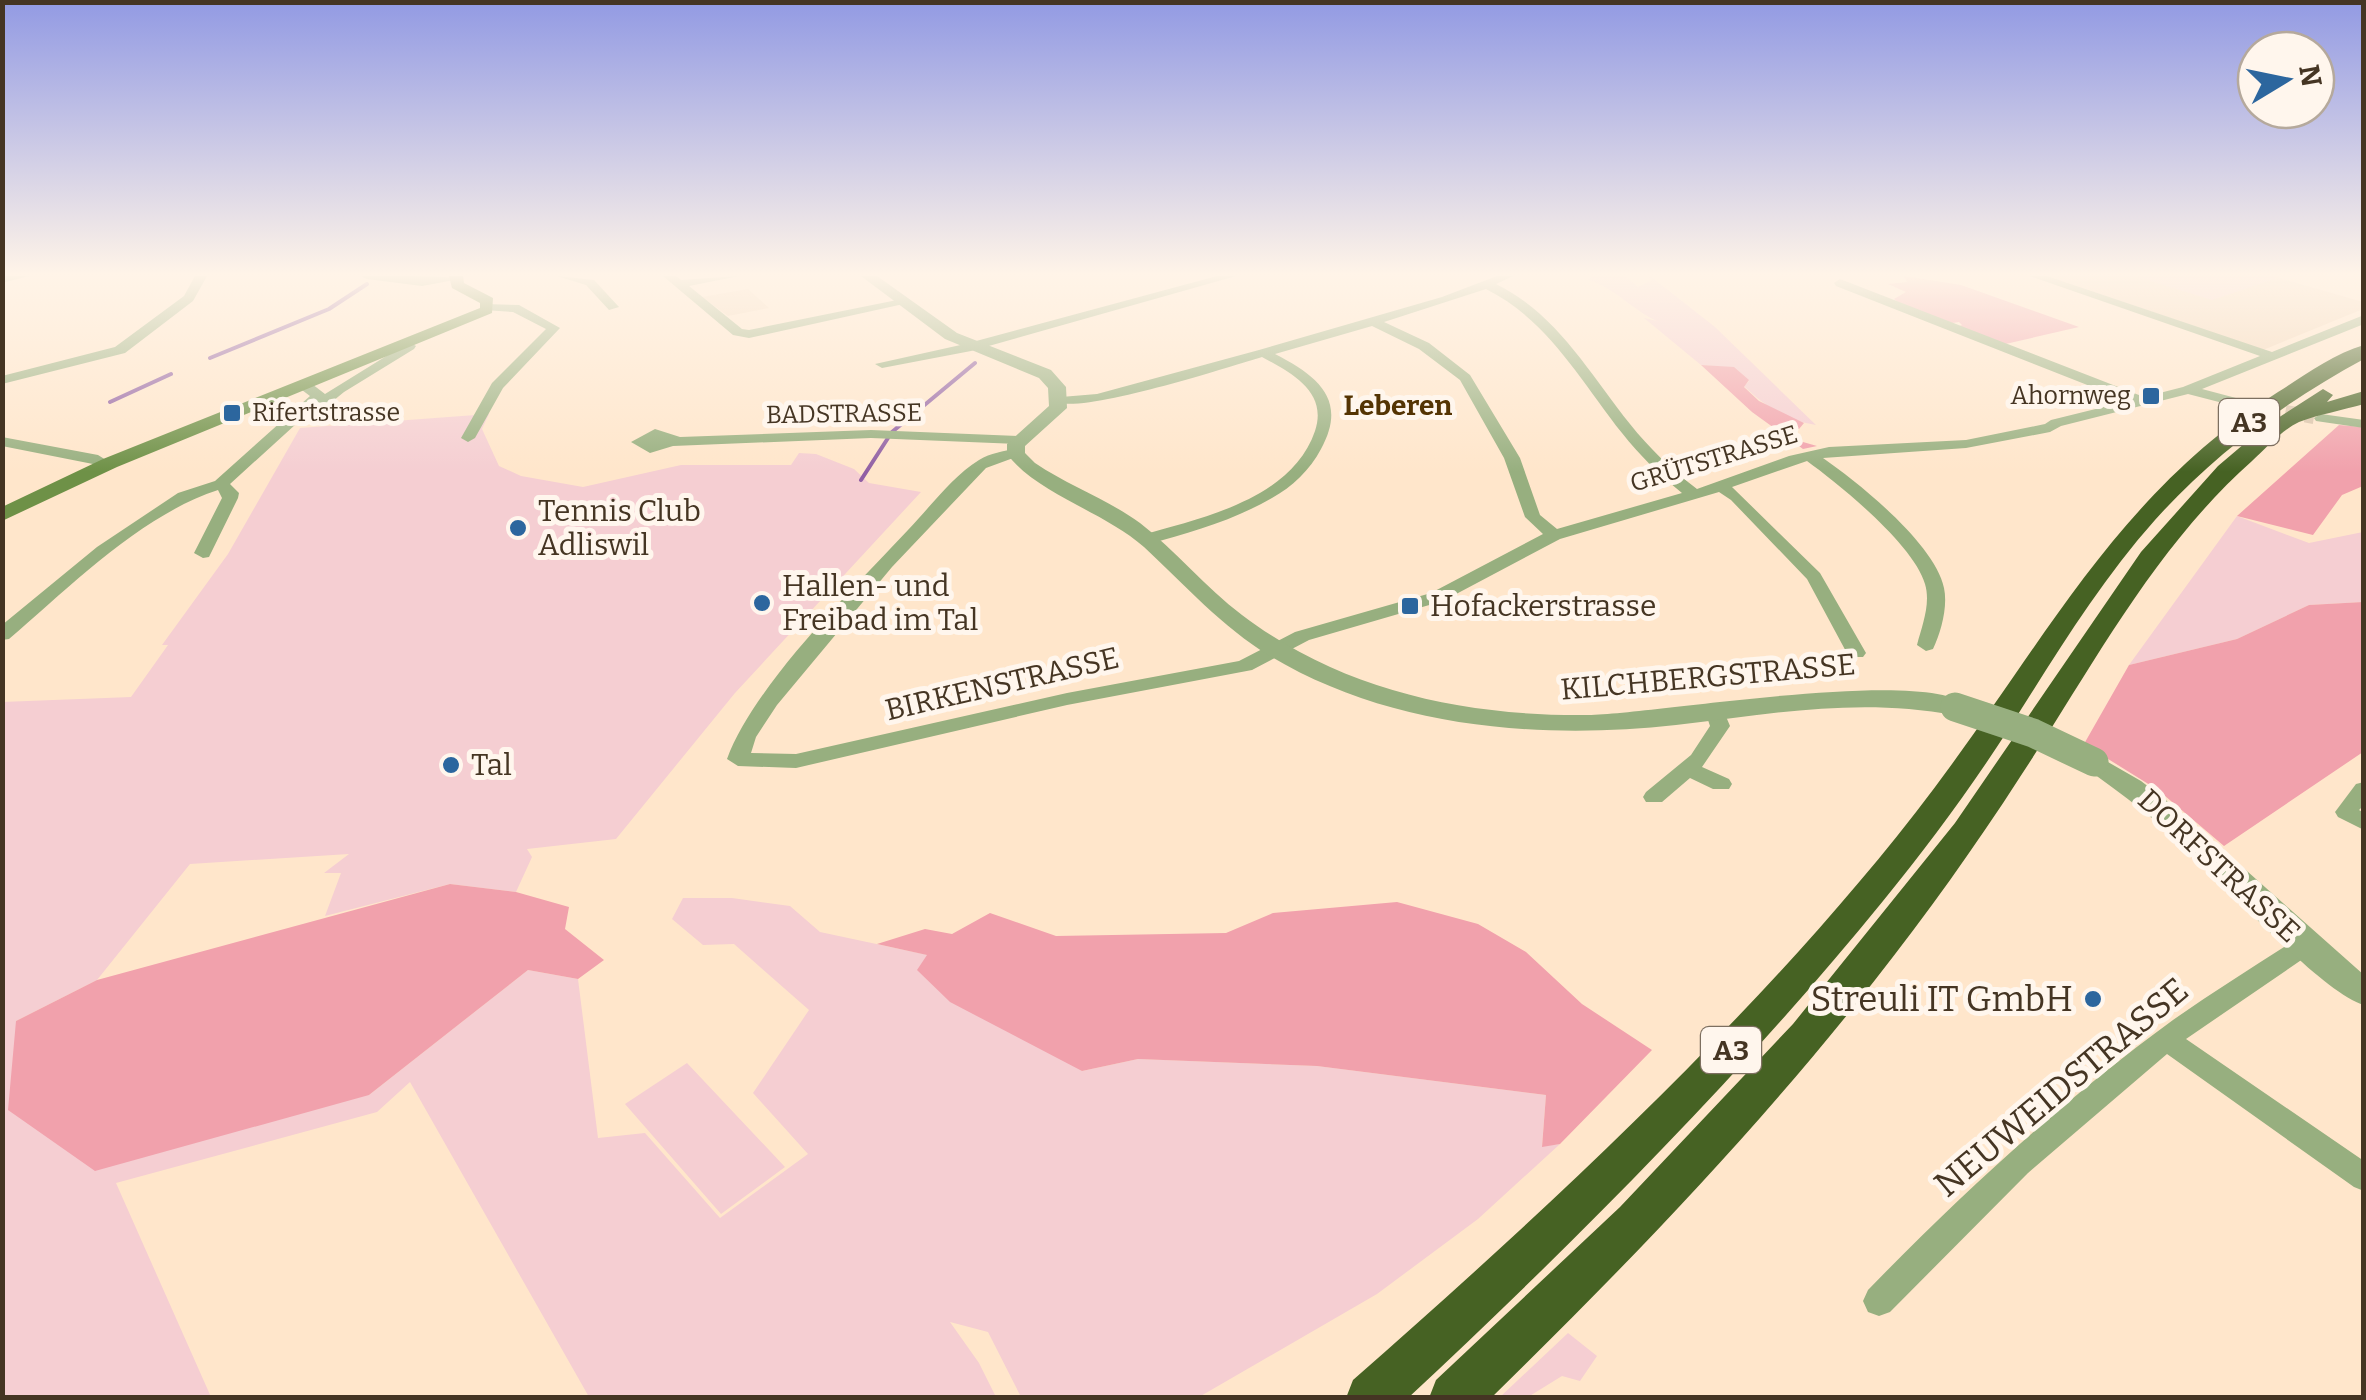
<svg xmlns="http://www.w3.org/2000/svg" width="2366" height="1400" viewBox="0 0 2366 1400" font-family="Bitter,serif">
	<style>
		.built { fill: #f2d6b8 }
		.green { fill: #f5ced2 }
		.forest { fill: #f1a1ac }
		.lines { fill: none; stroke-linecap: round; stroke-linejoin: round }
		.stream { stroke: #9160a4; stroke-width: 4 }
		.minor-tunnel { stroke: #dac3a9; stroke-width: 14; stroke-dasharray: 14 6; stroke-linecap: butt }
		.minor { fill: #97af7f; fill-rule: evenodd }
		.tertiary { fill: #97af7f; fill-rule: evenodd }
		.secondary { fill: #6e9147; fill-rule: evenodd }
		.motorway { fill: #466223; fill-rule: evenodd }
		.tertiary-bridge { stroke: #97af7f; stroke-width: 29 }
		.poi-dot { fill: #2c669e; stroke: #fff6ed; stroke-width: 4 }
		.labels { text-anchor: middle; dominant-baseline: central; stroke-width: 10; stroke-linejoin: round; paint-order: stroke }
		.far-poi-label { font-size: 25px; fill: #453523; stroke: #fff6ed; text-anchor: end }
		.far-street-label { font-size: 25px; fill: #453523; stroke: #fff6ed }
		.far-neighbourhood-label { font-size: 28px; font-weight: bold; fill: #543403; stroke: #fff6ed }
		.shield { fill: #fff6ed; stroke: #7d6f60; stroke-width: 2.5 }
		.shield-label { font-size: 28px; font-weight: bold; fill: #453523 }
		.poi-label { font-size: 30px; fill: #453523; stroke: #fff6ed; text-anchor: start }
		.street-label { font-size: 30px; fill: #453523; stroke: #fff6ed }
		.near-poi-label { font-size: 35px; fill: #453523; stroke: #fff6ed; text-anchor: end }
		.near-street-label { font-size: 35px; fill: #453523; stroke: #fff6ed }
	</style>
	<rect width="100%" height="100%" fill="#ffe6cb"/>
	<path class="built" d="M2048 276H2272L2363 302V309L2263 350Z
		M748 289 769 308 728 316 702 297Z"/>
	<path class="green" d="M1593 276H1625L1638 287 1652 280 1648 276H1650L1715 327 1816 425C1788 421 1764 406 1744 386L1749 381 1734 368 1701 365 1644 318 1657 321C1632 310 1613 286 1588 280Z
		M2134 276H2270L2278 278 2212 300Z
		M489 414 482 429 499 466 521 476 583 487 681 465H791L799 453 816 454 854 469 869 483 921 492 735 693 616 839 527 849 532 857 516 892 450 884 325 916 341 873H324L349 854 190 864 97 980 16 1021 369 1095 528 970 578 979 598 1138 645 1133 720 1218 808 1154 753 1093 809 1010 734 944 703 945 672 919 683 898H732L790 906 820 932 928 955 1082 1071 1138 1059 1317 1066 1546 1095 1542 1146 1560 1144 1478 1219 1377 1294 1199 1397H1021L988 1332 950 1322 979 1363 996 1397H589L410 1082 377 1112 116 1183 211 1397H3L2 702 131 697 168 645H162L228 554 300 428Z
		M2237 516 2309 543 2363 532V602L2309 605 2237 639 2129 665Z
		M687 1063 785 1167 721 1214 625 1104Z
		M1568 1333 1597 1356 1580 1381 1562 1376 1528 1397H1500Z"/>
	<path class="forest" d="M1904 276 1961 285 2079 327 2001 345 1955 328 1962 325 1959 322 1952 323 1898 303 1894 299 1906 292 1888 284 1907 282Z
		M1701 365 1734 367 1749 380 1744 387 1759 401 1804 423 1799 429 1789 425 1784 428 1796 440 1817 446 1803 449 1752 412Z
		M2339 425 2363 427V486L2342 495 2313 535 2237 516Z
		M2363 602V752L2224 846 2158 790 2084 744 2129 665 2237 639 2309 605Z
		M450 884 516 892 569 907 565 929 604 960 578 979 528 970 369 1095 95 1171 8 1110 16 1021 97 980Z
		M1397 902 1478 924 1526 952 1582 1004 1652 1050 1560 1144 1542 1147 1546 1095 1317 1066 1138 1059 1082 1071 950 1002 917 970 927 955 877 944 925 929 952 934 990 913 1056 936 1226 933 1273 913Z"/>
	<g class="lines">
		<path class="stream" d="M210 358 329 309 367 284
			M110 402 171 374
			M892 432 975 363
			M861 480 888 438"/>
		<path class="minor-tunnel" d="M2246 405 2314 417"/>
		<path class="minor" d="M2 276H29L2 283Z
			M195 276H207L193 301 125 353 2 384V376L115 347 184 296Z
			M361 276C378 276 450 275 460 279L422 286 367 279Z
			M557 276 594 280 619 307 609 310 586 285Z
			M663 276H676L681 280 739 276 689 286 742 329 749 330 902 299 908 303 749 338 733 335Z
			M1217 276H1236L971 351 882 368 875 364 965 344Z
			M1497 276H1513L1496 284C1557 314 1589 373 1630 424 1649 448 1672 470 1697 489L1789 456 1829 447 1966 440 2045 424 2051 420 2128 401 1836 286 1834 283 1840 279 2144 397 2183 387 2260 356 2030 276H2047L2272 352 2364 315V324L2202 389 2251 402V408L2246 409 2188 394 2061 426 2050 432 1966 448 1823 458C1859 483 1935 544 1944 588 1948 607 1941 632 1933 649L1926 651 1917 645C1922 626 1931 604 1925 584 1914 545 1840 485 1807 461L1732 487 1820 573 1866 653 1863 657H1849L1807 579 1731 500 1719 492 1560 539 1443 601 1309 640 1252 670 1067 705 796 768 738 766 727 759C754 685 853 589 908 530 930 507 953 476 979 460 991 453 1003 451 1016 449L1024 454 986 468 892 567 777 705 756 737 751 753 796 754 1067 693 1239 661 1295 632 1431 593 1543 534 1525 517 1504 458 1460 380 1419 349 1372 326 1275 354C1318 376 1348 400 1321 449 1310 470 1292 487 1272 498 1234 520 1190 533 1148 544L1140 539 1142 535C1202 518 1292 499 1315 431 1328 392 1292 373 1262 357 1228 367 1078 416 1054 401L1061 397 1097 394 1259 350 1442 297ZM1486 289C1548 320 1580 380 1622 433 1640 456 1660 475 1682 493L1557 529 1540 515 1520 458 1470 375 1429 343 1384 322Z
			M484 304 519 305 560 328 503 388 475 438 468 442 461 438 492 383 546 329 513 312 484 310Z
			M409 342 416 346 414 349 344 392 317 414H307L230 484 239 493 238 498 209 557 203 558 194 553 222 498 218 490C141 515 70 587 9 639L2 640V625L97 547 178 493 215 481 310 396 302 390V384H312L325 394Z
			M2321 414 2364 420V428L2316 421 2314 418Z
			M655 429 680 437 871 430 1018 436 1025 440 1018 444 871 438 673 446 650 453 631 442Z
			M2 437 98 455 106 460 98 465 2 446Z
			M1715 705 1722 707 1730 726 1702 767 1729 779 1732 784 1729 789H1713L1690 778 1662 802H1646L1643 797 1646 792 1691 755 1710 726 1705 711Z
			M2364 782V805L2359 810 2364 813V830L2338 817 2335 812 2356 784Z
			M2304 937 2313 940 2316 946 2313 952 2186 1039 2364 1161V1191L2354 1187 2167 1054 2028 1173 1890 1312 1879 1316 1868 1312 1863 1301 1868 1290C1962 1193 2063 1100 2173 1020 2213 992 2254 966 2295 940Z"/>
		<path class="tertiary" d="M861 276H877L957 333 1051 370 1066 387 1067 408 1025 446V453L1035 463C1069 486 1107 499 1140 523 1176 551 1205 587 1242 615 1341 690 1462 716 1585 715 1650 715 1932 665 1968 707L1955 715C1855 697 1774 714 1676 725 1540 740 1390 728 1270 656 1222 627 1185 585 1144 547 1103 511 1037 494 1007 454V444L1049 406 1048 388 1039 378 945 339Z
			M2094 754 2141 781 2176 808 2364 975V1005C2321 992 2229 889 2192 854 2159 822 2123 794 2085 768L2081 762 2085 756Z"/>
		<path class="secondary" d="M449 276H463L464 283 493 298 492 313 117 467 2 521V507L103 459 480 308V303L452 288Z"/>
		<path class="motorway" d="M2364 345V359C2286 401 2214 454 2155 520 2098 584 2054 658 2008 730 1970 789 1928 846 1883 901 1738 1079 1576 1241 1408 1398H1346L1353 1380C1508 1244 1660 1104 1799 951 1853 891 1905 829 1952 764 2055 623 2125 490 2278 392 2304 376 2333 354 2364 345Z
			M2323 389 2333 395 2327 402 2364 391V404C2343 410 2317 415 2299 422 2282 430 2266 448 2252 461 2153 549 2092 668 2020 777 1975 847 1926 915 1875 980 1758 1129 1626 1266 1491 1398H1429L1436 1380 1620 1207 1793 1024 1955 823 2141 552 2218 466 2264 427Z"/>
		<path class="tertiary-bridge" d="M1955 707 2033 733 2094 762"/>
	</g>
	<linearGradient id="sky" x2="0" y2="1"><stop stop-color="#929ae3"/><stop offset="0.58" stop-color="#fff4e8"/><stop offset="1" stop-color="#fff4e8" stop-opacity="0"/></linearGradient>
	<rect width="2366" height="472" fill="url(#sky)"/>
	<g class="poi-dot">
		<rect x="2141" y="386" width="20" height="20" rx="5"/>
		<rect x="222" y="403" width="20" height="20" rx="5"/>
		<circle cx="518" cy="528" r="10"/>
		<circle cx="762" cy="603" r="10"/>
		<rect x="1400" y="596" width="20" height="20" rx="5"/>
		<circle cx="451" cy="765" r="10"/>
		<circle cx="2093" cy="999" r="10"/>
	</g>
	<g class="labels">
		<g class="far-poi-label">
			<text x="2131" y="396">Ahornweg</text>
			<text x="252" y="413" text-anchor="start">Rifertstrasse</text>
		</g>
		<g class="far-street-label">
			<text transform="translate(844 414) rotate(-1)">BADSTRASSE</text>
			<text transform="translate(1714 459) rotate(-17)">GRÜTSTRASSE</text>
		</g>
		<g class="far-neighbourhood-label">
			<text x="1398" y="405">Leberen</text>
		</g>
		<g class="shield">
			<rect x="2219" y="399" width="60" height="46" rx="8"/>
			<rect x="1701" y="1027" width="60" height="46" rx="8"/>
		</g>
		<g class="shield-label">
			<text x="2249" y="422">A3</text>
			<text x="1731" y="1050">A3</text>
		</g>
		<g class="poi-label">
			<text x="538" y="511">Tennis Club<tspan x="538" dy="34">Adliswil</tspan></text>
			<text x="782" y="586">Hallen- und<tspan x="782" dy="34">Freibad im Tal</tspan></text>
			<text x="1430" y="606">Hofackerstrasse</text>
			<text x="471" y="765">Tal</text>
		</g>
		<g class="street-label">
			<text transform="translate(1708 677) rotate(-5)">KILCHBERGSTRASSE</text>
			<text transform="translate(1002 684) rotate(-13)">BIRKENSTRASSE</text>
			<text transform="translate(2219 866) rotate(43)">DORFSTRASSE</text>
		</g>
		<g class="near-poi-label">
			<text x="2073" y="999">Streuli IT GmbH</text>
		</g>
		<g class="near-street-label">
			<text transform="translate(2061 1087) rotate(-40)">NEUWEIDSTRASSE</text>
		</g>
	</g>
	<rect width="2366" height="1400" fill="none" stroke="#453523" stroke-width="10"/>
	<g transform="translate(2286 80) rotate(80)"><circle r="48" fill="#fff6ed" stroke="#b5a99c" stroke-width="2.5"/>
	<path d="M0-8L18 38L0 25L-18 38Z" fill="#2c669e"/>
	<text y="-15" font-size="28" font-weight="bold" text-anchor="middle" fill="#453523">N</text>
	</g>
</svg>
